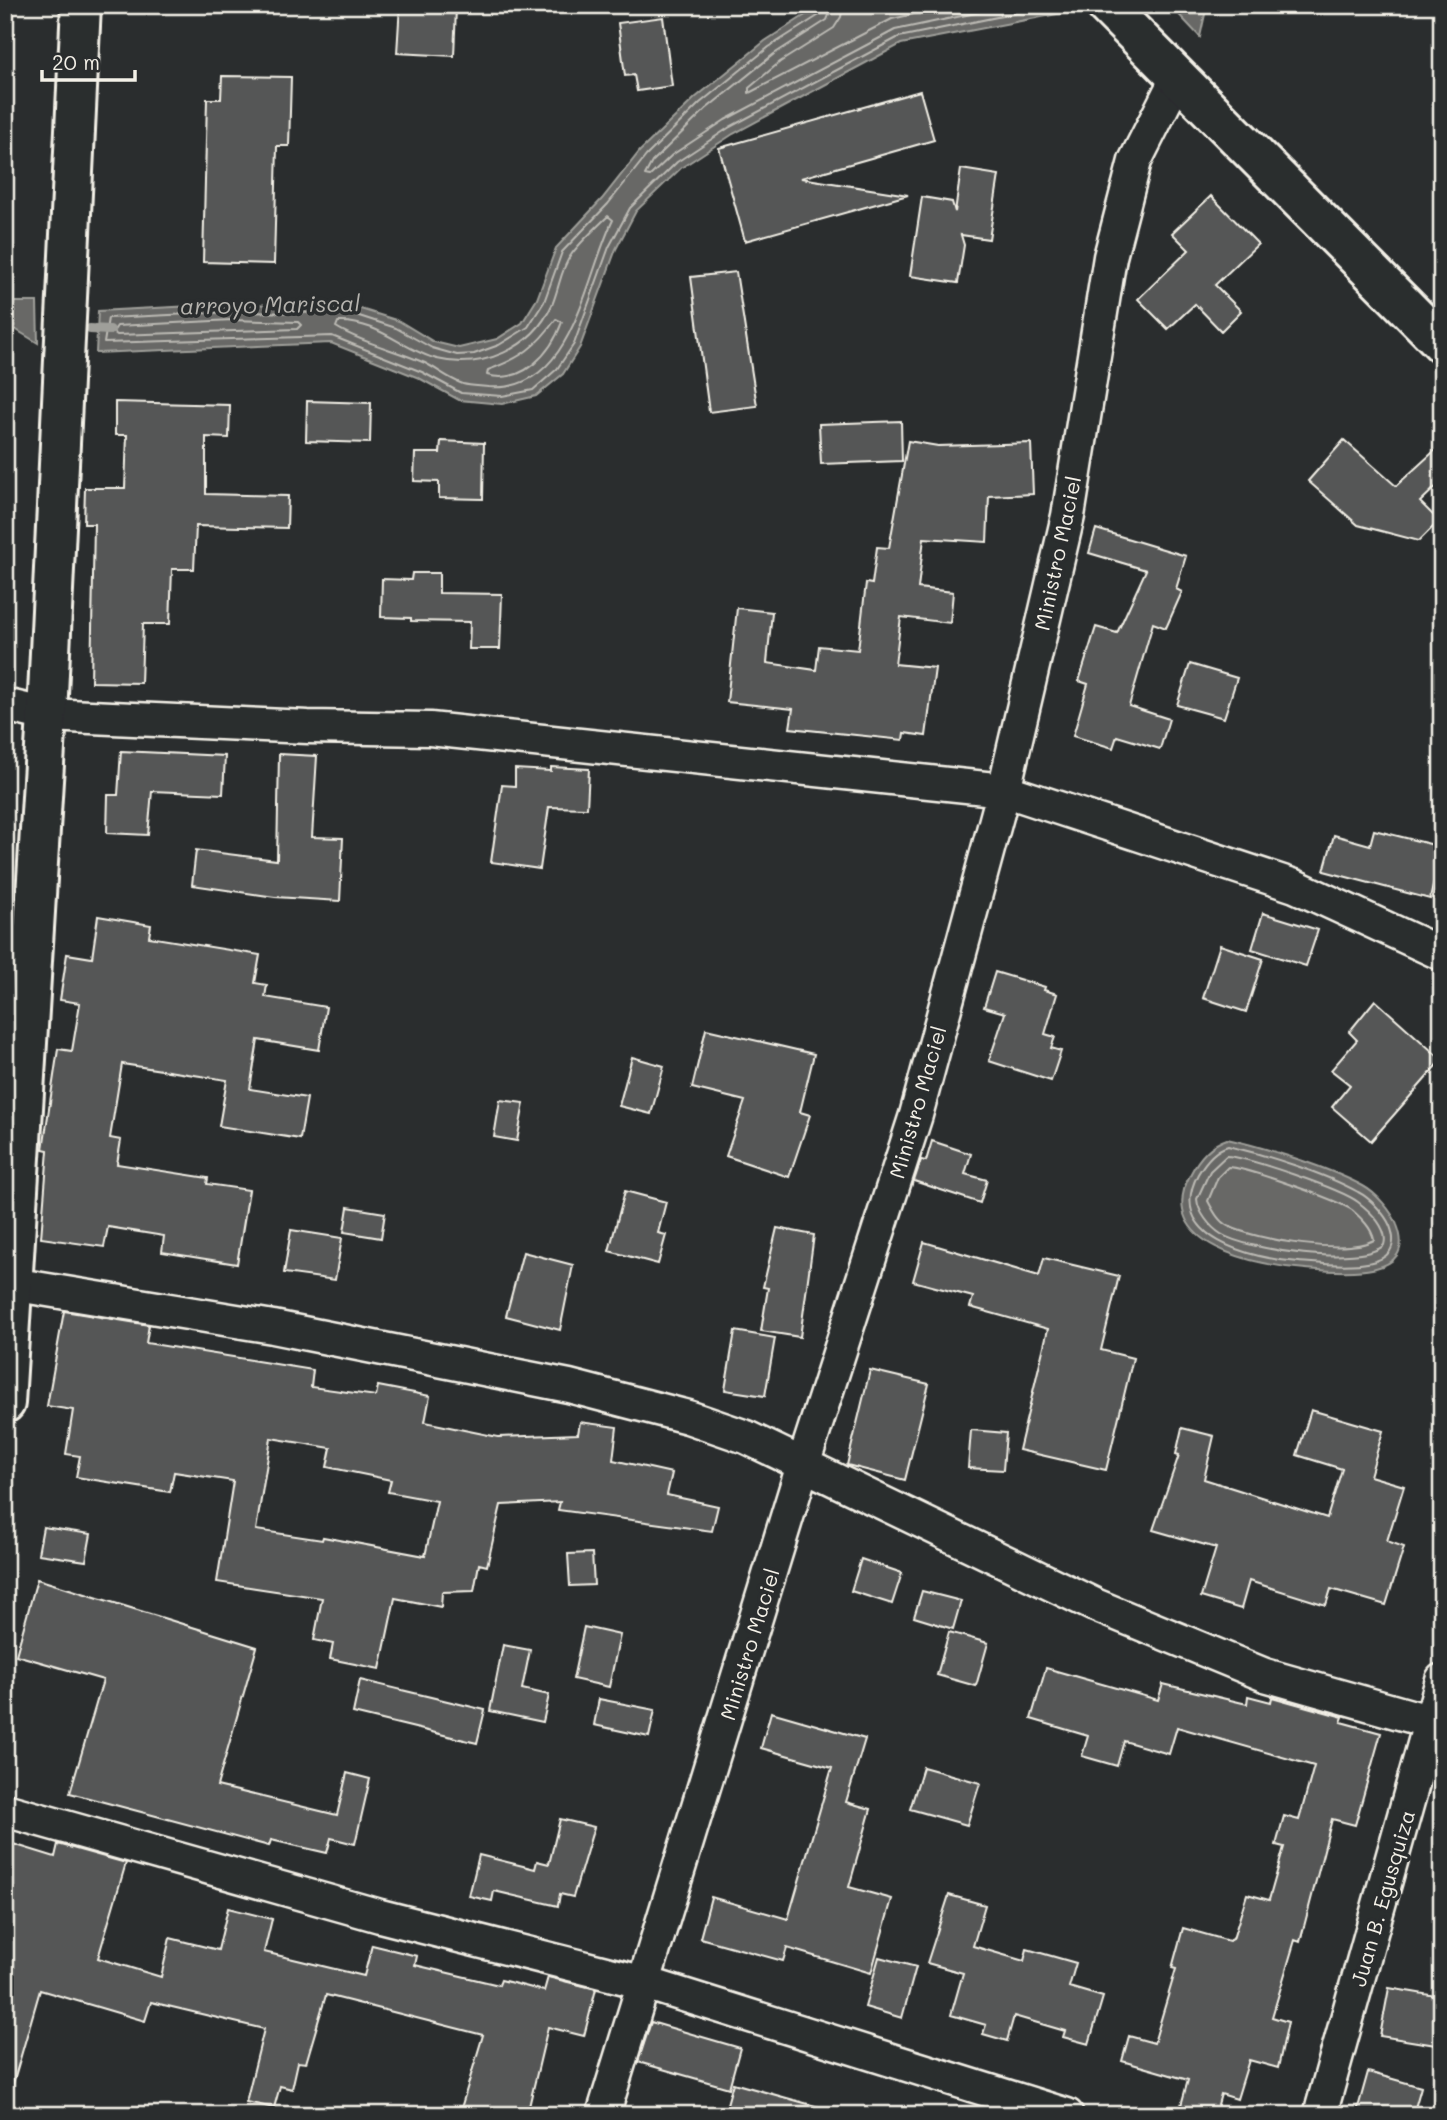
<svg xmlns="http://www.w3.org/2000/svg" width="1447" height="2120" viewBox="0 0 1447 2120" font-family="Mali,sans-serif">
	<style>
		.water { fill: #676866; stroke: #9f9f9a; stroke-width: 2 }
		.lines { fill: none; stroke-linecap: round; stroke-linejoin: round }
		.shore { stroke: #bcbab4; stroke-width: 2 }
		.stream { stroke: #9f9f9a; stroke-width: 10 }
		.building { fill: #555756; stroke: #f4f1e8; stroke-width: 2; fill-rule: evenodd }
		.minor-casing { stroke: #f4f1e8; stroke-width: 37 }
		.major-casing { stroke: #f4f1e8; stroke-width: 44 }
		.highway-casing { stroke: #f4f1e8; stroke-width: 44 }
		.minor { stroke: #2a2d2e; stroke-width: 32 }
		.major { stroke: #2a2d2e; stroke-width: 38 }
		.highway { stroke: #2a2d2e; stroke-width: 38 }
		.labels { text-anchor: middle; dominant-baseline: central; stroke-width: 7; stroke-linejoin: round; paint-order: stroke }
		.street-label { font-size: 21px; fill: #f4f1e8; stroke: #2a2d2e }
		.water-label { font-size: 23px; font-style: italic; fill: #b5b3ae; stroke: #2a2d2e }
	</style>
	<rect width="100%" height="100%" fill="#2a2d2e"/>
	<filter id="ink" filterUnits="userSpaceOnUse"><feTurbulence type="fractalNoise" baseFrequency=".0143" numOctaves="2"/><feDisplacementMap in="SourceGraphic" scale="14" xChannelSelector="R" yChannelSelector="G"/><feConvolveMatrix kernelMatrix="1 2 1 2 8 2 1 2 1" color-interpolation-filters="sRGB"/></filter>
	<g filter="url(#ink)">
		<path class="water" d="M821 5H1061L1067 12 901 44 733 134 681 168 636 211 616 249 580 347 563 374 536 396 502 404 459 400 419 378 331 343 96 353 98 311 231 304 351 306 399 321 434 342 459 348 497 339 522 323 537 299 556 248 602 199 640 151 695 98 765 41Z
			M1170 5H1207L1200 37Z
			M5 298 14 302H37L38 343 5 323Z
			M1227 1139C1264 1147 1330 1168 1363 1186 1376 1193 1392 1211 1397 1225 1419 1281 1338 1272 1306 1269 1258 1266 1153 1245 1190 1175 1198 1159 1209 1145 1227 1139Z"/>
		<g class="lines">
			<path class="shore" d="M824 5 821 14 769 47 700 103 646 156 608 204 562 252 544 302 528 327 499 345 474 354 457 355 432 348 396 328 350 313 231 312 108 318 104 343 332 336 422 372 461 393 502 396 533 390 557 369 574 344 609 247 630 208 677 162 730 127 899 37 1056 5
				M833 5 827 20 774 54 706 109 652 162 645 175 650 176 672 155 725 120 895 30 1014 5
				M843 5 841 17 834 28 780 62 749 88V93L892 19 953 5
				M608 216 613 220C585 277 573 394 489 387 481 386 470 386 463 384 449 379 437 369 425 363 396 350 362 343 336 327L338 322C377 320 403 350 437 359 482 370 532 349 552 305 559 289 561 268 571 255 581 241 596 228 608 216Z
				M556 319 562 322C551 353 523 385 487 375L488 370C521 358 536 347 556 319Z
				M232 320 298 322 301 325 297 329 117 335 113 332 117 326Z
				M1228 1146C1266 1155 1324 1173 1358 1192 1370 1198 1385 1214 1390 1226 1410 1277 1327 1264 1299 1262 1253 1259 1164 1238 1198 1174 1205 1162 1214 1150 1228 1146Z
				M1226 1156C1247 1157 1341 1189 1358 1202 1370 1211 1389 1229 1384 1245 1362 1267 1246 1250 1221 1234 1210 1227 1198 1212 1197 1199L1210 1171Z
				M1228 1167C1245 1167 1337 1200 1352 1210 1361 1218 1372 1228 1374 1240 1346 1255 1257 1240 1228 1226 1218 1221 1213 1210 1208 1201L1218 1177Z"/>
			<path class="stream" d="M90 329 110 330"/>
		</g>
		<path class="building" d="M400 5 456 8 454 56 397 53Z
			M663 17 672 86 637 91 634 75 625 76 618 23Z
			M222 76 291 77 289 146H277L274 264 203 262 207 99H221Z
			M920 91 934 140 801 178 908 195 745 241 719 148Z
			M961 169 999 175 989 239 961 235 964 245 958 283 910 276 922 197 952 202 955 212Z
			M1211 196 1258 244 1215 285 1241 311 1221 331 1195 304 1168 329 1138 299 1189 250 1172 233Z
			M736 272 757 406 709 412 691 277Z
			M307 401 371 403 370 443 306 441Z
			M115 402 230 405 229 438 206 437V494L288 496 287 528 196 526 194 569H172L170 624H143L141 683 91 682 94 524H84L85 488H125L127 435H115Z
			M901 421 902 461 821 464 819 424Z
			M1344 440 1396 486 1442 444V481L1420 502 1439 521 1419 541 1358 525 1308 481Z
			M441 441 484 443 483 499 439 498V482L414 481 415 453H440Z
			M908 441 938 446 1031 443 1033 494 989 496 987 542 924 538 918 588 953 592 950 623 901 617 895 664 935 668 926 736 904 733 903 740 790 728 793 709 727 702 737 608 772 612 767 663 816 670 819 646 858 650 866 583 872 584 877 547 889 548Z
			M1096 529 1186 556 1176 589 1182 592 1166 628 1153 623 1129 706 1169 719 1160 749 1117 736 1113 748 1073 736 1088 684 1079 681 1096 627 1117 633 1146 570 1089 553Z
			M412 573H439V593L502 594 500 649H469L470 622 411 621V618L381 617 382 579 411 580Z
			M1190 664 1237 678 1224 718 1177 705Z
			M121 751 225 756 223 794 152 791 148 835 107 833 108 795H118Z
			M279 754 317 756 312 837 343 838 340 901 275 897 192 885 196 850 277 860Z
			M551 767 589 769 587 808 549 807 540 869 491 862 502 785 515 786V769L551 771Z
			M1374 830 1442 847 1430 899 1324 871 1334 835 1370 845Z
			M1263 913 1318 930 1306 966 1252 949Z
			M98 916 151 925 149 937 260 955 255 983 267 985 265 997 326 1007 319 1050 258 1040 250 1089 307 1098 300 1139 219 1126 227 1080 122 1064 110 1138 121 1140 117 1164 208 1178 207 1184 249 1190 237 1264 162 1252 164 1236 108 1227 104 1247 41 1238 48 1150 43 1149 58 1049 72 1051 80 1003 60 1000 67 954 92 958Z
			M1220 945 1263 959 1246 1012 1203 998Z
			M995 972 1045 987 1044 990 1057 994 1045 1034 1055 1037 1051 1048 1061 1051 1051 1081 989 1061 1005 1013 984 1007Z
			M1375 1000 1442 1060 1371 1141 1332 1107 1350 1085 1331 1070 1357 1040 1349 1032Z
			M706 1029 814 1054 800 1112 810 1115 789 1177 726 1156 745 1101 692 1088Z
			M632 1057 664 1066 651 1114 619 1106Z
			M500 1100 524 1103 517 1141 494 1137Z
			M932 1141 971 1154 965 1174 987 1180 980 1203 914 1181 921 1160 926 1161Z
			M625 1191 666 1202 658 1233 666 1235 658 1264 609 1251Z
			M348 1207 385 1213 381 1238 344 1232Z
			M777 1228 814 1235 800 1337 761 1331 768 1288 763 1287Z
			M291 1230 342 1238 335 1280 284 1273Z
			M924 1242 1039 1276 1044 1258 1119 1276 1101 1350 1133 1358 1106 1470 1019 1450 1048 1329 970 1307 973 1297 913 1281Z
			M523 1252 573 1265 560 1330 506 1316Z
			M64 1311 149 1325 146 1343 313 1370 311 1387 376 1396 378 1386 430 1396 425 1422 498 1437 578 1434 580 1422 617 1427 613 1460 672 1473 667 1495 718 1506 712 1531 558 1510 560 1502 501 1505 487 1566 479 1564 474 1591 442 1592 441 1607 395 1598 380 1669 330 1659 333 1644 314 1640 322 1598 217 1582 233 1481 174 1472 170 1492 76 1477 80 1456 66 1454 73 1410 47 1406ZM271 1438 331 1448 327 1467 391 1480 388 1492 437 1501 425 1556 323 1537 322 1540 256 1530Z
			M735 1331 775 1338 765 1396 725 1390Z
			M870 1370 929 1384 905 1480 847 1465Z
			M1311 1410 1383 1431 1370 1476 1404 1486 1387 1541 1404 1547 1386 1605 1331 1589 1326 1605 1249 1581 1241 1609 1201 1597 1216 1548 1153 1530 1179 1455 1176 1454 1182 1428 1214 1436 1204 1479 1327 1518 1342 1469 1297 1455Z
			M971 1430 1006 1433 1003 1470 968 1468Z
			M43 1527 91 1534 86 1561 38 1554Z
			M592 1553 594 1585 570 1586 568 1554Z
			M861 1559 902 1573 892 1604 851 1591Z
			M37 1579 257 1647 217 1786 337 1815 347 1773 370 1779 355 1844 331 1838 327 1853 271 1840 269 1846 70 1793 103 1680 16 1655Z
			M922 1591 961 1601 953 1629 914 1617Z
			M584 1627 620 1635 609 1687 573 1679Z
			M949 1632 988 1643 976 1686 937 1675Z
			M503 1645 530 1650 522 1689 549 1695 543 1722 490 1711Z
			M1046 1668 1158 1700 1163 1684 1247 1704 1248 1696 1271 1702 1272 1697 1343 1717 1341 1722 1381 1733 1355 1825 1332 1819 1300 1942 1295 1940 1272 2017 1288 2022 1278 2068 1249 2060 1237 2099 1221 2094 1215 2115 1180 2109 1188 2080 1122 2061 1129 2036 1154 2043 1176 1969 1172 1968 1183 1928 1229 1941 1233 1939 1247 1894 1269 1900 1284 1847 1276 1845 1284 1816 1299 1820 1314 1766 1177 1727 1169 1754 1124 1741 1117 1766 1082 1756 1088 1736 1031 1719Z
			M360 1680 485 1710 477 1743 353 1713Z
			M599 1699 655 1710 649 1737 594 1725Z
			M771 1712 865 1739 846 1802 871 1809 849 1887 892 1899 871 1973 787 1948 783 1961 700 1938 711 1897 788 1919 832 1768 761 1748Z
			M923 1767 980 1783 967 1825 910 1809Z
			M560 1819 594 1827 573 1897 560 1894 558 1906 494 1891 492 1901 469 1896 479 1855 535 1869 537 1861 549 1864Z
			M13 1844 55 1857 58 1844 126 1863 98 1958 161 1977 170 1938 218 1950 228 1908 272 1919 264 1952 364 1976 372 1945 417 1956 415 1965 499 1985 501 1980 544 1991 548 1977 596 1989 584 2036 548 2027 527 2115H459L483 2035 326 1995 306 2063 298 2062 292 2089 280 2086 274 2108 246 2102 264 2029 151 2002 145 2021 40 1990 12 2087 5 2086V1872Z
			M949 1895 985 1905 973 1946 1024 1961 1027 1949 1076 1963 1069 1987 1103 1997 1089 2044 1063 2037 1065 2031 1014 2016 1007 2041 983 2034 986 2025 951 2015 963 1973 927 1963Z
			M879 1957 916 1967 902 2018 865 2007Z
			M1389 1988 1442 1997V2046L1380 2036Z
			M651 2022 740 2048 729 2088 638 2062Z
			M1368 2072 1421 2087 1413 2115H1356Z
			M733 2083 819 2107 818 2115H724Z"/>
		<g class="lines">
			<g class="minor-casing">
				<path id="minor" d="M5 705 47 715 308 727 430 729 1004 790 1295 886 1442 954
					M5 1283 273 1327 569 1386 688 1417 746 1437 1095 1605 1265 1675 1442 1725
					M5 1810 380 1916 645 1983 1067 2115
					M603 2115 803 1465 916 1115 1004 790 1068 516 1110 257 1135 161 1177 78
					M1320 2115 1442 1680"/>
			</g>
			<g class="major-casing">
				<path id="major" d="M5 1403 47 715 81 5"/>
			</g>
			<g class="highway-casing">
				<path id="highway" d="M1106 5 1442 343"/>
			</g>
			<use href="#minor" class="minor"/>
			<use href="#major" class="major"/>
			<use href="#highway" class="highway"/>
		</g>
	</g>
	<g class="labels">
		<g class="street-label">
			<text transform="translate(1057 553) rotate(-78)">Ministro Maciel</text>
			<text transform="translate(917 1102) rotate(-74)">Ministro Maciel</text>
			<text transform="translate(749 1644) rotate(-73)">Ministro Maciel</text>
			<text transform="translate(1382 1898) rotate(-74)">Juan B. Egusquiza</text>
		</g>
		<g class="water-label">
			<text transform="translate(270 304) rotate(-1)">arroyo Mariscal</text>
		</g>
	</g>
	<rect width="1447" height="2120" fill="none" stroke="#2a2d2e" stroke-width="28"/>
	<rect x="14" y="14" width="1419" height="2092" fill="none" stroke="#f4f1e8" stroke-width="2.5" filter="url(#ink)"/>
	<path d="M42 70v10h93v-10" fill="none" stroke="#f4f1e8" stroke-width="3.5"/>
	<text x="52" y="70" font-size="21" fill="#f4f1e8" stroke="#2a2d2e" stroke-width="5" paint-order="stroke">20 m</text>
</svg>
